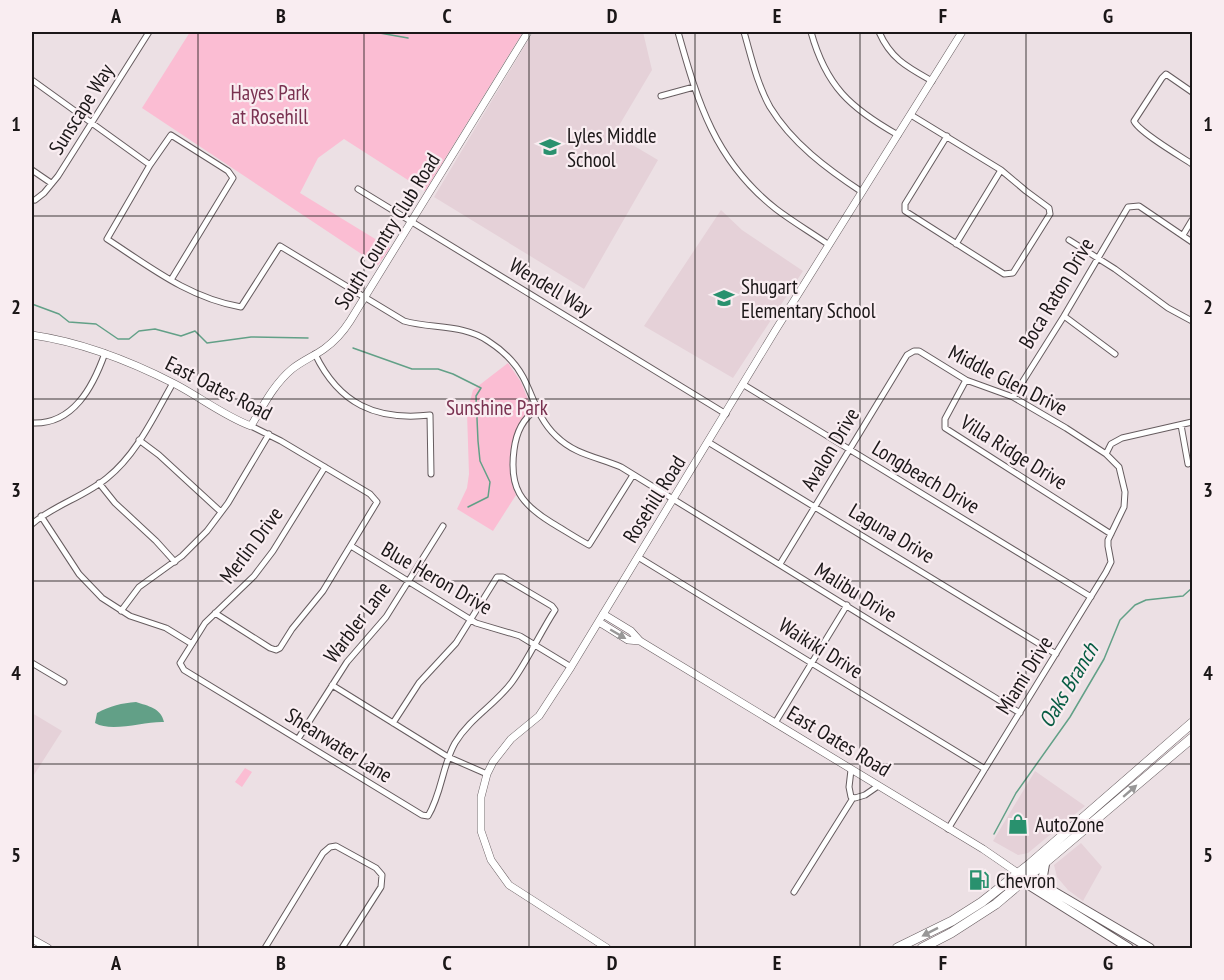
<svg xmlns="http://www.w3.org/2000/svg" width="1224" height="980" font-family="'PT Sans Narrow',sans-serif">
  <rect width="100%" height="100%" fill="#ece0e4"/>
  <path fill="#e5d1d8" d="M533,32H643L652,70L614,134L658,160L584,289L434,197Z
    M721,210L742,230L803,271L733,378L644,326Z
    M32,713L62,731L32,778Z
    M1035,771L1085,806L1028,853L1018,855L993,841Z
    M1081,843L1102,867L1083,901L1068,890L1057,877L1054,865Z"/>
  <path fill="#fbbdd3" d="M190,32H523L425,191L344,139L318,158L300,193L390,248L378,265L142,108Z
    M508,363L521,382L531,407C529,412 524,417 521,422C508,442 506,473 516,495L493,531L457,509L467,488L469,474L467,413L473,390Z
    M245,768L252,772L242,787L235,782Z"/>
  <path fill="#62a087" d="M136,702C148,706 161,708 164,722C145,721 112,733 95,723L97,713C110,706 122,703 136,702Z"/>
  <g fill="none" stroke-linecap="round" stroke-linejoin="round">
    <path stroke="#62a087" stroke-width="1.5" d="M374,32L408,38
      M32,304L59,314L69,322L96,324L118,339H129L139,331L155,329L181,336L195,331L207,343L251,337L308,338
      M353,348L412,369H438L453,374L481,388L476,396L478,441L480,461L490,482L488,497L468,507
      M994,834L1016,793L1070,717L1104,659L1120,620L1135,605L1146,600L1183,596L1192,588"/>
    <g stroke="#665c5f" stroke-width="7">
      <path id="minor" d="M678,32C698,103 715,161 776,209C793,222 812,233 829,245
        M744,32C751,56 757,84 770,107C792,143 827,169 862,192
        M811,32C826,86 850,108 898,135
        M879,32C891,59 907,67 932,81
        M32,80L150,165
        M1192,92L1166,74L1162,78L1134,121C1139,132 1180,156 1192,164
        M661,96L694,87
        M911,115L1001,170L1026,191L1049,208L1050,214L1013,273L1004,274L905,211V204L947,136
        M32,170L51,183
        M358,189L726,414
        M35,200L44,193L58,176L149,32
        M1183,235L1192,220
        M1069,240L1115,269L1168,308L1192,321
        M956,244L1001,170
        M171,280L233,178L228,171L171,135L150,165L107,239C150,267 189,298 241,307L280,246L404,321C432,329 463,324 488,341C502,350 515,362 523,377C534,398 538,419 556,436C575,455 598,457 621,467L1020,713
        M1064,316L1115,354
        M315,354C339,404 376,421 430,415L431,474
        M966,380L945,419V428L1111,534
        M744,385L1091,597
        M1013,397L1064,316L1128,207L1139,206L1192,242
        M536,410C522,419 516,434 514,450C509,488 521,504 552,523C564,530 576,538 589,545L633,475
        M32,423C73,425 93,387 105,353
        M1181,425L1188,464
        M139,440L159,455L221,512
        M708,442L1056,654
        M1106,454L1111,444L1122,438L1192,422
        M325,467L273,551L254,576L205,623L180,663L184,670L422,815L428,816C442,793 442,766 455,743C470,718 496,704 512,682C528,660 540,633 555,610L552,606L503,577H497L456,643L419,683L393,723
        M99,483L115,503L156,541L175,562
        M41,516L79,574L102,598L130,616L166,628L192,644
        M32,524C54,505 84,497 107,478C137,454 154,416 173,383
        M351,546L476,623L520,636L571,667
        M638,557L985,769
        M780,564L907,355L914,351H919L966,380L1013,397L1066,428L1106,454L1119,467L1125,492L1124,507L1108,540V546L1111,562L1106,572L948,829
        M121,611L139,587L182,556L207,531L228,503L269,434
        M215,613L270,648L276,650L280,648L292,629L323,591L377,502L370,494L281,441L251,426
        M32,663L64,682
        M332,685L448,757L487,774
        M775,723L847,605
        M298,739L347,662L386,617L443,526
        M851,770L849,787L851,797L855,798L865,795L878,786
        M794,892L853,798
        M265,948L323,853L330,847L336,846L376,868L382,875L381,887L342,948"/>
    </g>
    <g stroke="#665c5f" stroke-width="8">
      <path id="tertiary" d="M32,335C81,342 130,361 175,384C200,397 224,416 251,426C263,406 274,384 292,369C302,361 314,356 324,349C335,341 343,332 350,321L528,32
        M603,614L631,631L640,641L983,849L1018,873
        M599,622L628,640L640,641
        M32,939L48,948
        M607,948L509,885L491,860L481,831V797L487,774L493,762L511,739L539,716L571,667L775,331L962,32"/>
    </g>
    <g stroke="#665c5f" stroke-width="10">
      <path id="secondary" d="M1045,864L1043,876L1049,888
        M1024,874L1150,948
        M1019,876L1024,882L1129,948"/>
    </g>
    <g stroke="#665c5f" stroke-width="10">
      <path id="primary" d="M897,948L952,921L982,902L1030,864L1192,723
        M922,948L951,933L996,904L1192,738"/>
    </g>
    <use href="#minor" stroke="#fff" stroke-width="5"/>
    <use href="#tertiary" stroke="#fff" stroke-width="7"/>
    <use href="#secondary" stroke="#fff" stroke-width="8"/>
    <use href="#primary" stroke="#fff" stroke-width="9"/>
  </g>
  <defs><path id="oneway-solid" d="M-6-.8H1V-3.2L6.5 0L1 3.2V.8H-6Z" transform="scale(1.5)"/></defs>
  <g fill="#989797">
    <use href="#oneway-solid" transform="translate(618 634) rotate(30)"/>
    <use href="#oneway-solid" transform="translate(1130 791) rotate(-41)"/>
    <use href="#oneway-solid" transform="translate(930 932) rotate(153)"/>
  </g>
  <path fill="none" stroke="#1b1718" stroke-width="1.5" stroke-opacity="0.55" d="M198,32V948M364,32V948M529,32V948M695,32V948M860,32V948M1026,32V948M32,216H1192M32,399H1192M32,581H1192M32,764H1192"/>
  <defs>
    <g id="school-bare" transform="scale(1.62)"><path d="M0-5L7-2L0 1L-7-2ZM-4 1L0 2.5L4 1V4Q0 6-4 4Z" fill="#29916e" stroke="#f9edf1" stroke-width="2.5" paint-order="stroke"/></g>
    <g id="shop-bare" transform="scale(1.62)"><path d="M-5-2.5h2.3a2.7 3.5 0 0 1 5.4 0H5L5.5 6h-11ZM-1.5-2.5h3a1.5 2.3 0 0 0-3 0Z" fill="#29916e" stroke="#f9edf1" stroke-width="2.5" paint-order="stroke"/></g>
    <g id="fuel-bare" transform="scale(1.62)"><path d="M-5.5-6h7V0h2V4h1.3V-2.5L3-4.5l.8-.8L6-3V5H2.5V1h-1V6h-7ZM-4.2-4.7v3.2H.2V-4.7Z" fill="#29916e" stroke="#f9edf1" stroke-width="2.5" paint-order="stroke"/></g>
  </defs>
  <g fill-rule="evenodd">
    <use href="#school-bare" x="550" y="147"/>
    <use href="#school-bare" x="724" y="298"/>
    <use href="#shop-bare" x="1018" y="824"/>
    <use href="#fuel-bare" x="979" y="880"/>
  </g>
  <g text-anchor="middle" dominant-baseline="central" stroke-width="4.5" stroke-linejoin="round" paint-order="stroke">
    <g font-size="21" fill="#793150" stroke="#f9edf1">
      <text x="270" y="92">Hayes Park<tspan x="270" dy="24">at Rosehill</tspan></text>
      <text x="497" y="407">Sunshine Park</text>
    </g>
    <g font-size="21" fill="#1b1718" stroke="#f9edf1">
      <text transform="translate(81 109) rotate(-58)">Sunscape Way</text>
      <text transform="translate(387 231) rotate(-58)">South Country Club Road</text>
      <text transform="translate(551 287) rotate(31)">Wendell Way</text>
      <text transform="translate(1056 293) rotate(-59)">Boca Raton Drive</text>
      <text transform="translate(1008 380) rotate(27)">Middle Glen Drive</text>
      <text transform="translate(219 388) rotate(27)">East Oates Road</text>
      <text transform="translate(830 449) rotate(-59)">Avalon Drive</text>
      <text transform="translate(1014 452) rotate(32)">Villa Ridge Drive</text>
      <text transform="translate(926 477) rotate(31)">Longbeach Drive</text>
      <text transform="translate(654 499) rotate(-58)">Rosehill Road</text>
      <text transform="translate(892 533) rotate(31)">Laguna Drive</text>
      <text transform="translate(251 545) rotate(-53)">Merlin Drive</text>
      <text transform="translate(437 578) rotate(30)">Blue Heron Drive</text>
      <text transform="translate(856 592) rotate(32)">Malibu Drive</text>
      <text transform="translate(357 622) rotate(-53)">Warbler Lane</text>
      <text transform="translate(821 648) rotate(32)">Waikiki Drive</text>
      <text transform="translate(1024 675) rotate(-58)">Miami Drive</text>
      <text transform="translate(839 741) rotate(31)">East Oates Road</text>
      <text transform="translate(339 745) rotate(32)">Shearwater Lane</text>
    </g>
    <g font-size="21" fill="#1b1718" stroke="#f9edf1" text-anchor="start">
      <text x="567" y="135">Lyles Middle<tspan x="567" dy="24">School</tspan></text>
      <text x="741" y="286">Shugart<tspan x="741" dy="24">Elementary School</tspan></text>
      <text x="1035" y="824">AutoZone</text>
      <text x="996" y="880">Chevron</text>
    </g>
    <g font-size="22" font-style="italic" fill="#075c43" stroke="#f9edf1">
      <text transform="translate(1068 685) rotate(-59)">Oaks Branch</text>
    </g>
  </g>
  <rect width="1224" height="980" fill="none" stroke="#f9edf1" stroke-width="66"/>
  <rect x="33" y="33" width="1158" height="914" fill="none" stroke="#1b1718" stroke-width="2"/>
  <g font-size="20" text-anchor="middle" font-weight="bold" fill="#1b1718">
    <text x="116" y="23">A</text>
    <text x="281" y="23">B</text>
    <text x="447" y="23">C</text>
    <text x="612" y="23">D</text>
    <text x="777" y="23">E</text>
    <text x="943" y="23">F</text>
    <text x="1108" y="23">G</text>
    <text x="16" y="131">1</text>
    <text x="1208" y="131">1</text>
    <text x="16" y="314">2</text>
    <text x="1208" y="314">2</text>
    <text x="16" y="497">3</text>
    <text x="1208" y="497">3</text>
    <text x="16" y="680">4</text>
    <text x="1208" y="680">4</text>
    <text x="16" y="862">5</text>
    <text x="1208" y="862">5</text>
    <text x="116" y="970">A</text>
    <text x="281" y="970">B</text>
    <text x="447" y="970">C</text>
    <text x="612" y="970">D</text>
    <text x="777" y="970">E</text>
    <text x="943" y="970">F</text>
    <text x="1108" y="970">G</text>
  </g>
</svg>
